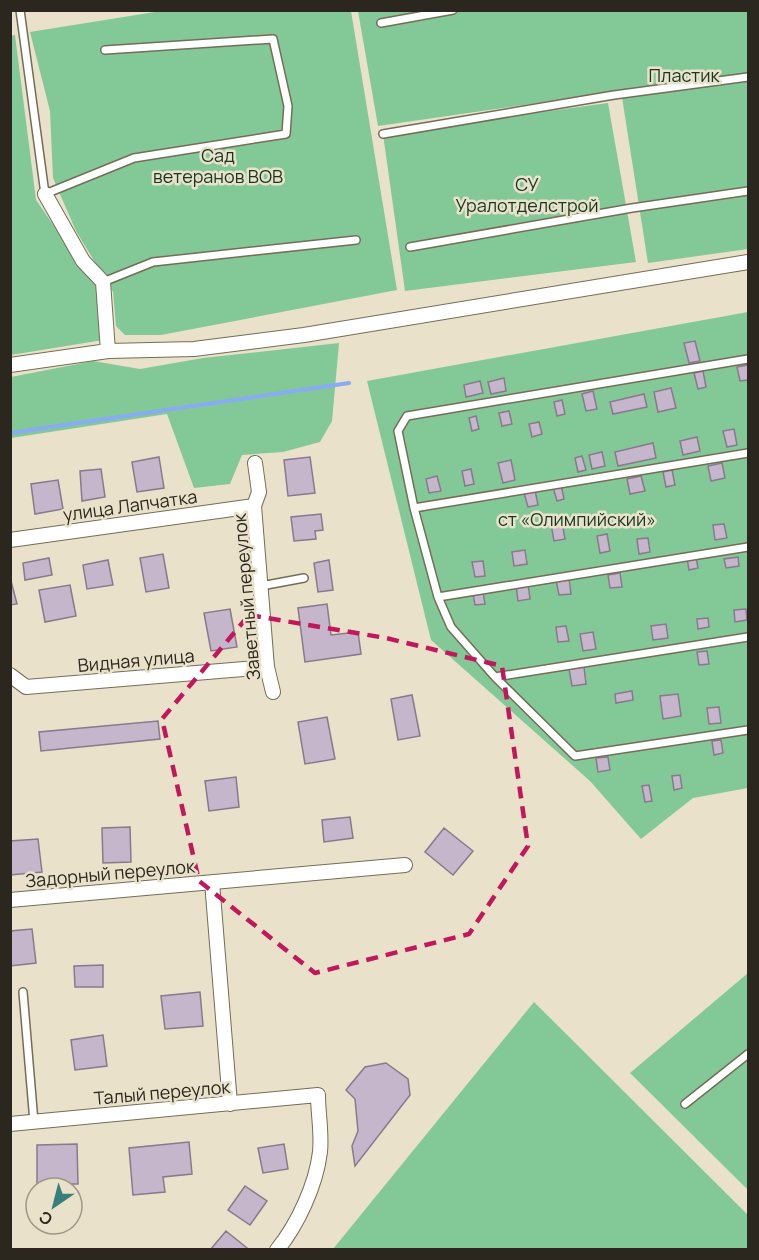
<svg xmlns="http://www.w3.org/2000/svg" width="759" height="1260" font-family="Manrope,sans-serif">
  <rect width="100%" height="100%" fill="#e9e1c9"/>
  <path fill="#83c997" d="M161,11H351L397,290L161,335H125L116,326L113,292L76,231L53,178L50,111L30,32Z
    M358,11H748V249L648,263L621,91L378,126Z
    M15,35L36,200L98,289L103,340L11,355L10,36Z
    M608,103L636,262L405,291L383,134Z
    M748,312V788L693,798L641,839L590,781L431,640L367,381Z
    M339,343L332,421L320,442L283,452L242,455L230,484L194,488L167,414L11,438V377L93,361L140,369L203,358Z
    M748,973V1190L630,1073Z
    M534,1002L748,1215V1249H333Z"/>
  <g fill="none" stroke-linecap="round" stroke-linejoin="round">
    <path stroke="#88abf4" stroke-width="4" d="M10,433L349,383"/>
  </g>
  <path fill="#c6b6cb" stroke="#88798d" stroke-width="1.5" d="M695,341L700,361L689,363L684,343Z
    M748,365V380L740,381L737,367Z
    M703,371L706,387L698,389L694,373Z
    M504,378L506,391L491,394L488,382Z
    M480,381L483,393L466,397L464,385Z
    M671,388L676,408L658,412L654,392Z
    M593,391L597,409L586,411L582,394Z
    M644,394L647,407L613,414L610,402Z
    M562,400L565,414L557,416L554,402Z
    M509,411L512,424L502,426L499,413Z
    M476,416L479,429L472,431L469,418Z
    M539,422L542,434L532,437L529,424Z
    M734,429L737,445L727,447L723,431Z
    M697,437L700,451L683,455L680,441Z
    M653,443L656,458L618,466L615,452Z
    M602,452L605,466L592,469L589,455Z
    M582,456L586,470L578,472L575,458Z
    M159,457L164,488L137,492L132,462Z
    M310,457L315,493L288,496L284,460Z
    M511,460L515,480L503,483L498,463Z
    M722,463L725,478L711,481L708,466Z
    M101,469L105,497L82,501L80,471Z
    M471,469L474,484L465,486L462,471Z
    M672,470L675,485L666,487L663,472Z
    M437,476L441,491L429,493L426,479Z
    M641,476L645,491L630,494L627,479Z
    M58,480L63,509L35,514L31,484Z
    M561,485L564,499L557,501L553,487Z
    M535,490L538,505L528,507L524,493Z
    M321,514L323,530L315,531L316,539L294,541L291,517Z
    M562,522L565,539L554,541L551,524Z
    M724,524L727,538L715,540L713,525Z
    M607,534L610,551L600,553L597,536Z
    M648,538L650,552L639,554L637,539Z
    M525,550L527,564L514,566L512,552Z
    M163,554L169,588L146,592L140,558Z
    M696,557L698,568L689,570L687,558Z
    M738,557L739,566L726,568L724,559Z
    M49,558L52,575L25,580L23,563Z
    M108,560L113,585L87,589L83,565Z
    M329,560L333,590L318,592L314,563Z
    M483,561L485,576L475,577L472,562Z
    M620,573L622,587L610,588L608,575Z
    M10,577L17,604L10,605Z
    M569,578L571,594L559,595L556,580Z
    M528,583L530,599L518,601L516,585Z
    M70,585L76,616L45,622L39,590Z
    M483,592L485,604L475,605L473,593Z
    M327,604L331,635L358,632L361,654L305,662L298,608Z
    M230,609L237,647L211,651L204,613Z
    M746,609L747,620L735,622L734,610Z
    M708,618L709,627L698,629L697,619Z
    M666,624L668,638L653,640L651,626Z
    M566,626L569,641L558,642L556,627Z
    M593,632L596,649L583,651L580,634Z
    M707,651L709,664L699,665L697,652Z
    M584,667L586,684L572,686L569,669Z
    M632,691L633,700L616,703L615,694Z
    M678,694L681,716L663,719L660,696Z
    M412,695L420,736L398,740L391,699Z
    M719,707L721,723L709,724L707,708Z
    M327,717L335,759L305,764L298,722Z
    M158,721L160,739L41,751L39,732Z
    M721,740L723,753L714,755L712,741Z
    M608,757L610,770L598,772L596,758Z
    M680,775L682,788L674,790L672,776Z
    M236,777L239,807L209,811L205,781Z
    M649,785L652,801L645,802L642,786Z
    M350,817L353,838L324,842L322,820Z
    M130,827L131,862L103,863L102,828Z
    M444,828L473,851L453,875L425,852Z
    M38,839L42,872L10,875V841Z
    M32,929L36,963L10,966V931Z
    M103,965V987H75L74,966Z
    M200,992L203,1026L165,1029L161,996Z
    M103,1035L107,1066L75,1070L71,1040Z
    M386,1063L408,1079L410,1095L355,1166L352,1146L358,1131L355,1099L346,1090L365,1067Z
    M189,1142L192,1174L163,1177L165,1192L133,1195L129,1148Z
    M77,1144L78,1184H37V1145Z
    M284,1144L288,1169L263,1173L258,1148Z
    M245,1186L267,1201L250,1225L228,1210Z
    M226,1231L247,1248L245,1250H210Z"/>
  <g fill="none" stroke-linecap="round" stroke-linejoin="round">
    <g stroke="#746d57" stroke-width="10">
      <path id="lane" d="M20,10L45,194L134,158L286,134L288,106L273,39L105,50
        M381,23L453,10
        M383,134L614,95L748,77
        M410,247L632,208L748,191
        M103,282L153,262L356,240
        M748,359L407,416L398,431L414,508L438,597L451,627L495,677L748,637
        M414,508L748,453
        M261,586L304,578
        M438,597L748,547
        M495,677L575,756L748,730
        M23,992L34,1122
        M685,1104L748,1054"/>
    </g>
    <g stroke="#746d57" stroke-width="16">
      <path id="street" d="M45,194L83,261L103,282L108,351
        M10,365L108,351L194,349L304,335L748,262
        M255,463L259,492L254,506L267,667L273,692
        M10,540L254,506
        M10,675L26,687L267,667
        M212,882L230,1104
        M10,900L405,865
        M10,1124L318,1095C318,1113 322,1134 320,1152C316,1185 298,1224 277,1250"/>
    </g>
    <use href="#lane" stroke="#fff" stroke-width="7"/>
    <use href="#street" stroke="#fff" stroke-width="14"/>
  </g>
  <path fill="none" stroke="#c2185b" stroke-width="4.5" stroke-dasharray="12 8" stroke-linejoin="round" d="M249,615L386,638L502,666L528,846L469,934L315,973L199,881L162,719Z"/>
  <g text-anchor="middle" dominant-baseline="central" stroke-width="5" stroke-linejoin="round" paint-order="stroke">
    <g font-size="18" fill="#143720" stroke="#e9e1c9">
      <text x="684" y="75">Пластик</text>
      <text x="218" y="155">Сад<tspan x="218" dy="21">ветеранов ВОВ</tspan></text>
      <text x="527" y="184">СУ<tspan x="527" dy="21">Уралотделстрой</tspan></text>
      <text x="577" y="519">ст «Олимпийский»</text>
    </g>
    <g font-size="18" fill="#2b271e" stroke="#e9e1c9">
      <text transform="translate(130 505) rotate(-8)">улица Лапчатка</text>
      <text transform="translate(246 597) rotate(-95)">Заветный переулок</text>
      <text transform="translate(136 660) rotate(-5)">Видная улица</text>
      <text transform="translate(110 873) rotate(-5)">Задорный переулок</text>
      <text transform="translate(162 1092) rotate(-5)">Талый переулок</text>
    </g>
  </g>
  <rect width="759" height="1260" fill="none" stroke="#2b271e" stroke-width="24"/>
  <g transform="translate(54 1206) rotate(215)"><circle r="28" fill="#e9e1c9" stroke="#9d9785" stroke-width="1.5"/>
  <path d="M0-4.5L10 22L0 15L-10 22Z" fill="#377f7a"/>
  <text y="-9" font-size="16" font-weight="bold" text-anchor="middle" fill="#2b271e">С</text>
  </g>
</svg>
